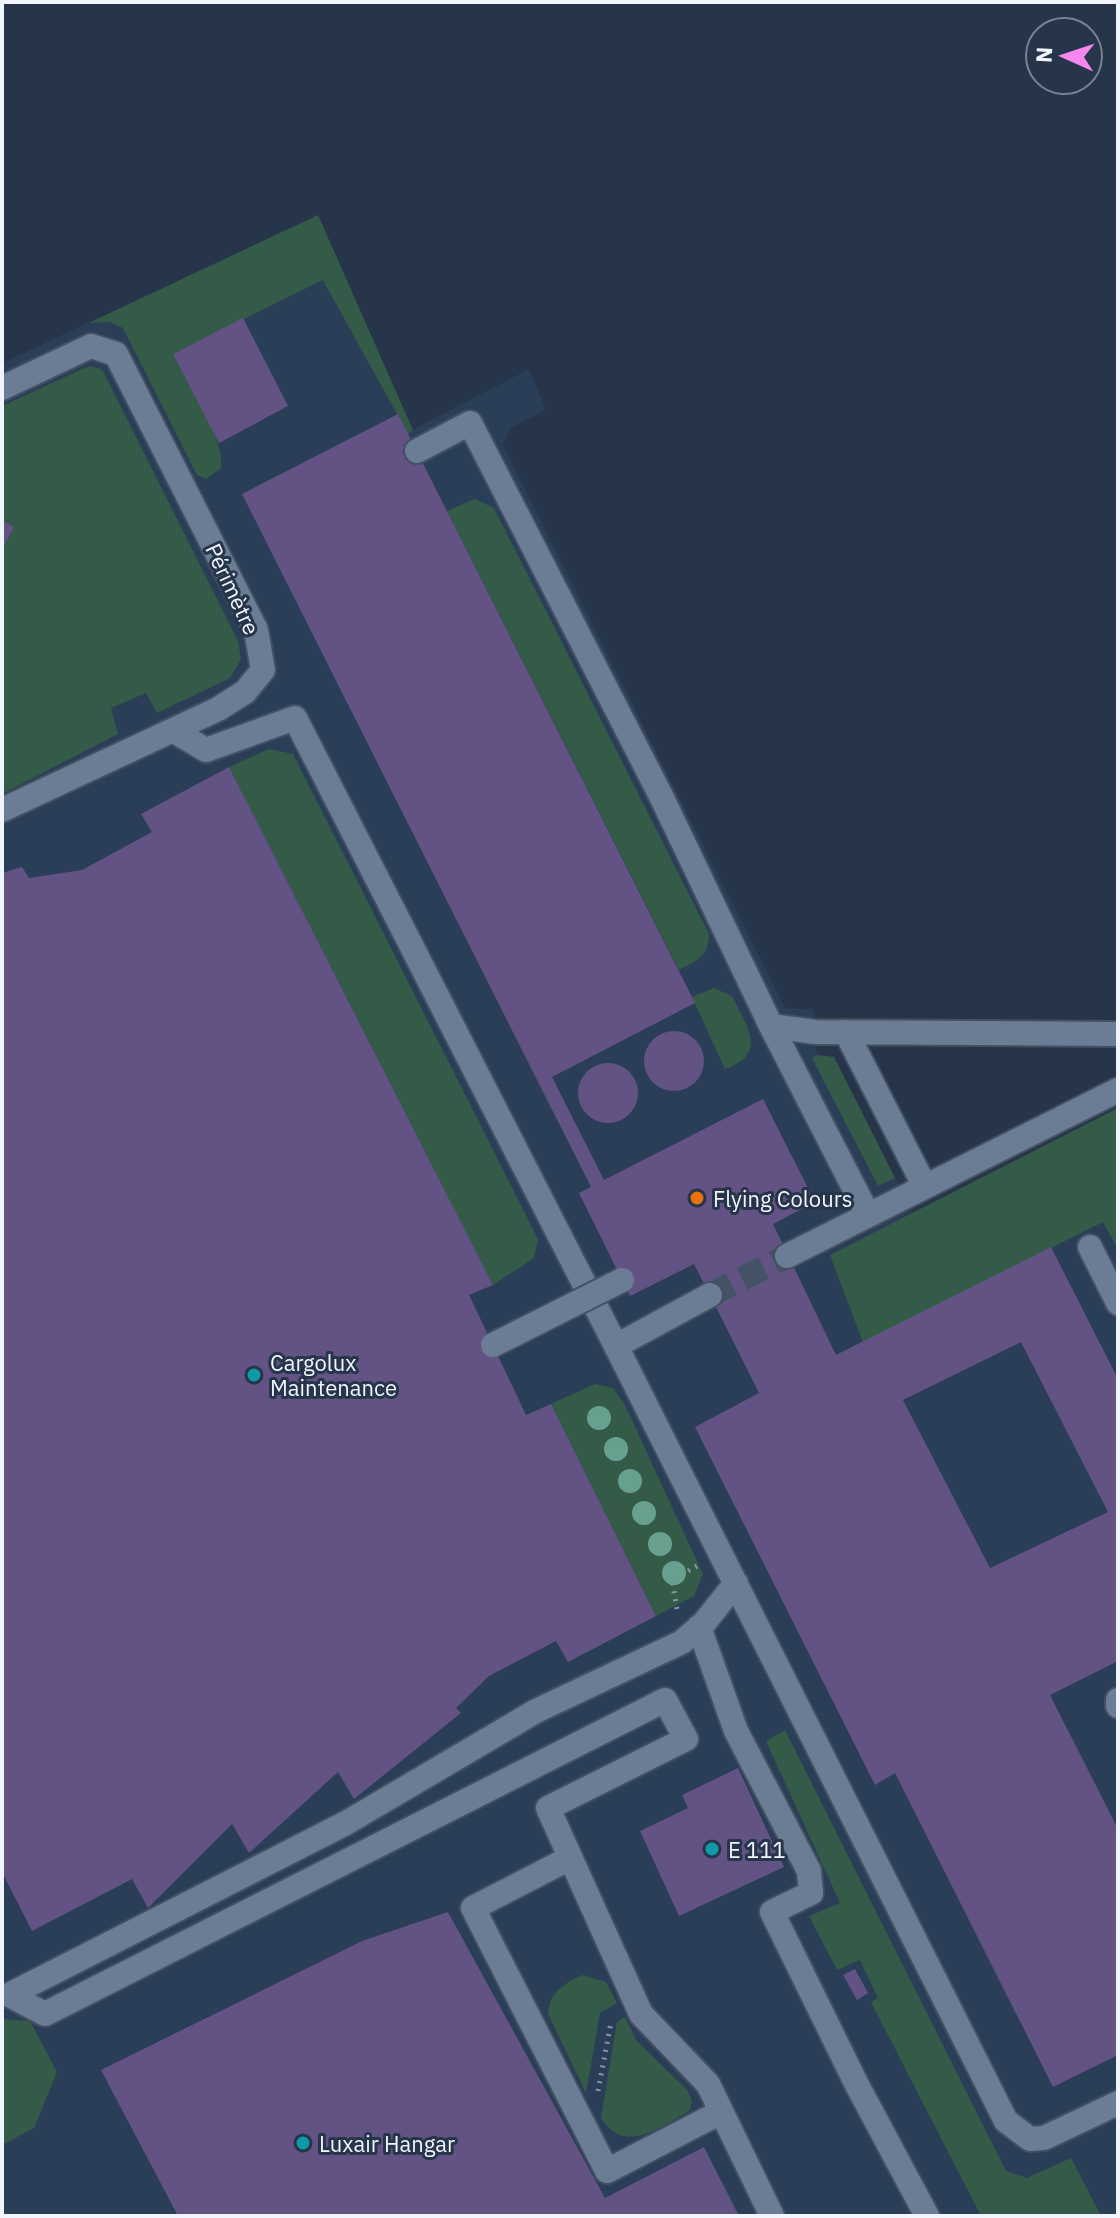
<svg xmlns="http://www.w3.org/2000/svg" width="1120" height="2218" font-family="'IBM Plex Sans',sans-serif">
  <rect width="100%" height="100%" fill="#26354a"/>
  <path fill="#2a3e58" d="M318,215L412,430L529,369L546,410L510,428L503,445L785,1008L813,1009L817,1055L834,1057L921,1229L1118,1127V2216H2V363Z"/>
  <path fill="#345b47" d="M318,215L413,430L408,434L323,280L173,354C188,383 225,437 221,468L206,479L197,475L123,328L109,322L89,323Z
    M89,366L102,369L238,641L241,659L230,678L157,713L146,693L111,708L118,734L2,794V406Z
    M475,499L494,508L709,934C709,956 697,961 679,970L447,511Z
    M269,749L293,754L538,1239L534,1258L493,1285L229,767Z
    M714,988L732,996C746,1025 769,1054 725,1069L692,997Z
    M817,1055L834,1057L895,1178L878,1186L812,1058Z
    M1118,1108V1250L1103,1222L863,1342L830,1255Z
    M595,1384L613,1388L625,1405L703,1574L694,1596L656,1616L551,1404Z
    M785,1730L1006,2171L1027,2178L1071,2158L1101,2216H981L871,2002L878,1998L860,1960L837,1970L809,1916L840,1903L766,1741Z
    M582,1975L606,1982L617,2003L600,2013L586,2093L548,2014C550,1991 563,1985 582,1975Z
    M625,2017L636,2040L688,2091L692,2101L689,2111C660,2127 625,2156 601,2118L617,2022Z
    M2,2019L30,2021L57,2072L34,2128L2,2145Z"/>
  <path fill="#625384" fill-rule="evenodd" d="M243,318L288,406L219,443L173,354Z
    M398,414L695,1003L552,1077L604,1180L763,1099L815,1202L773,1224L836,1355L1051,1247L1118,1379V1661L1050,1695L1118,1829V2055L1053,2087L895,1773L875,1785L695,1427L759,1393L710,1295L694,1264L630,1296L579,1193L591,1187L242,494ZM1021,1342L1108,1512L990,1568L903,1400Z
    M2,520L14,527L2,549Z
    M229,767L493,1285L469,1295L526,1415L551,1404L656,1616L568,1662L556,1641L489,1676L456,1708L461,1713L354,1799L338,1772L249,1853L232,1824L148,1908L132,1879L32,1931L2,1872V873L22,867L29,878L82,870L152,832L141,814Z
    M644 1061a30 30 0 1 1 60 0a30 30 0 1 1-60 0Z
    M578 1093a30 30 0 1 1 60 0a30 30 0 1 1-60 0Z
    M738,1768L784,1867L679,1916L640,1831L688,1808L682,1795Z
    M448,1912L605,2198L704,2147L739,2216H178L101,2070L362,1941Z
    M855,1969L868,1993L857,2000L843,1975Z"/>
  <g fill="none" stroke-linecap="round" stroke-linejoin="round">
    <path stroke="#445265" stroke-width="24" stroke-dasharray="24 12" stroke-linecap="butt" d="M710,1295L787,1256"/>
    <g stroke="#445061" stroke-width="28">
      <path id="minor" d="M2,388L91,346L116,354L256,630L263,670L245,692L218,709L2,810
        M417,451L470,423L662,798L771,1026L867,1213
        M174,731L206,750L295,718L616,1346L710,1295
        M771,1026L815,1032L1118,1034
        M846,1032L924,1185
        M1090,1247L1118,1303
        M787,1256L1118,1090
        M616,1346L1006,2121L1030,2139L1044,2138L1118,2103
        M699,1627L736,1731L809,1871L811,1893L772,1912L857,2085L927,2216
        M1118,1700V1706
        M570,1858L473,1908L607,2171L721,2112
        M9,1995L45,2014L665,1700L686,1739L548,1808L641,2014L708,2084L772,2216
        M9,1995L346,1823L536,1711L682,1642L704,1623L736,1583"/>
    </g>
    <path stroke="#8993a2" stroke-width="5" stroke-dasharray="2 6" stroke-linecap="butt" d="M677,1609L672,1580L697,1566
      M598,2091L611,2022"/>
    <use href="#minor" stroke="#6b7d95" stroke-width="24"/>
    <g stroke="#445061" stroke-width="28" stroke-linecap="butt">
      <path id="minor-bridge" d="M493,1345L622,1280"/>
    </g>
    <use href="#minor-bridge" stroke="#6b7d95" stroke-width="24"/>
  </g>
  <g fill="#68a090">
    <circle cx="599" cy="1418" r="12"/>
    <circle cx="616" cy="1449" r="12"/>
    <circle cx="630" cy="1481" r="12"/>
    <circle cx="644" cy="1513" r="12"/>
    <circle cx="660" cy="1544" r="12"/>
    <circle cx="674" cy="1573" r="12"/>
  </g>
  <circle fill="#e8710a" stroke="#26354a" stroke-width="3" cx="697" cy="1198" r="8"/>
  <g fill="#0f9aa8" stroke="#26354a" stroke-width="3">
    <circle cx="254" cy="1375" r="8"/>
    <circle cx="712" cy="1849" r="8"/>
    <circle cx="303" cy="2143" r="8"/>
  </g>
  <g text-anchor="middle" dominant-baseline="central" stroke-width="6" stroke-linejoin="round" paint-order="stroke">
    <g font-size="22" fill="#f0f5fe" stroke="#26354a">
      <text transform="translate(233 589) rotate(65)">Périmètre</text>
    </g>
    <g font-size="22" fill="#f0f5fe" stroke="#26354a" text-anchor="start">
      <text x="713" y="1198">Flying Colours</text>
      <text x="270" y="1362">Cargolux<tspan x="270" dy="25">Maintenance</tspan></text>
      <text x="728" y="1849">E 111</text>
      <text x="319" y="2143">Luxair Hangar</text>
    </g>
  </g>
  <rect width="1120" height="2218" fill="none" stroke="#f0f5fe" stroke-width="8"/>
  <g transform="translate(1064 56) rotate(273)"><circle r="38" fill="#26354a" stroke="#778292" stroke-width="2"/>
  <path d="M0-6L14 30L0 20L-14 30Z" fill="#f688ed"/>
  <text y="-12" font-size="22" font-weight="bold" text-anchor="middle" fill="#f0f5fe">N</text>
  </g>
</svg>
